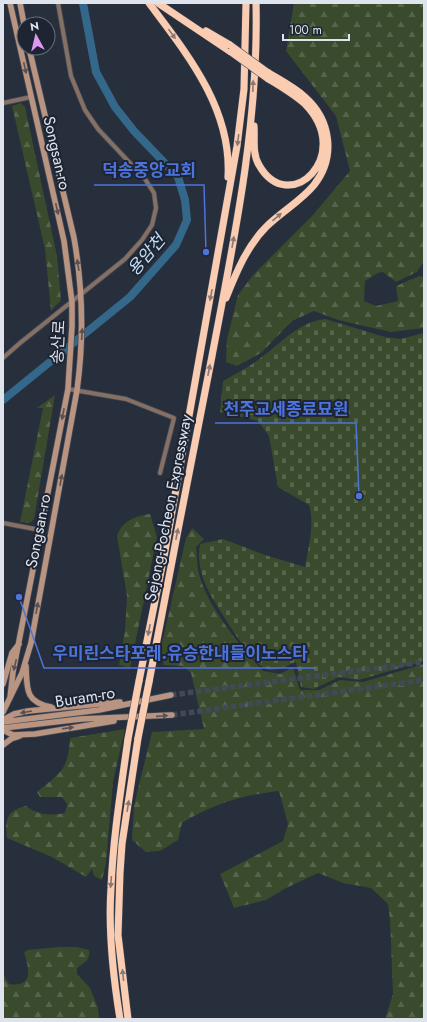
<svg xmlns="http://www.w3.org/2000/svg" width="427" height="1022" font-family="Jost,'Noto Sans KR',sans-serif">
  <defs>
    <pattern id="forest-firs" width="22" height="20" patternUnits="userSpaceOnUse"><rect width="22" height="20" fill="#3a4a2c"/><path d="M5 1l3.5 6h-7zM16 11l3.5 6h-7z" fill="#56644b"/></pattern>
    <pattern id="cemetery-stones" width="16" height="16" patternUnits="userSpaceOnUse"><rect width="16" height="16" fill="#3a4a2c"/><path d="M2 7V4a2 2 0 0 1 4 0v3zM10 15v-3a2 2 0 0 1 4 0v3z" fill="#56644b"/></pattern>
  </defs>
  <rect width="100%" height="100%" fill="#272e3c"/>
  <path fill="url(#forest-firs)" d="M294,3H424V260L417,272L396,282L383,272L378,273L365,281L364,301L376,306L398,301L396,286L419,276L424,277V328L391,332L338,320L314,311L292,321L261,353L237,366L226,362L227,339L238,295L253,275L312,216L350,171L336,116L286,51Z
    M21,103L25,107L57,256L61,300L51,311L45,249L12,106Z
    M55,395L34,519L30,523L20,522L43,408H37Z
    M150,514L157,537L130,668L119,665L125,631L127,596L117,536C122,521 135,516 150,514Z
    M192,528L204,539L196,547C197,555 197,566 199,574C207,606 241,647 263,671L280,674L293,667L300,690H319L340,680L363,682L424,664V1019H385L393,994L390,919L388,904L371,888L343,883L318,873L286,888L266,900L234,908L220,874L283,841L288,824L279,791C242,795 214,804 182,823L178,840L160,851L146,852L132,840L134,805L152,732L204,729L191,673L183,666L164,665L160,652L186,538Z
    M125,729L113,782L106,863L102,880L94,876L92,869L86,877L52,857L7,838C5,820 6,811 26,806C38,815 50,816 65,813L67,804L62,797H40L37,792C61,772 68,771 70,738Z
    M59,947H77L89,950C91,960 84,963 77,968V974L90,988L98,1008L99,1019H3V973L9,984C33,988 30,969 24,953L27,950Z"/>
  <path fill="url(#cemetery-stones)" d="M325,319L385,337L400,339L424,333V661L359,680L339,677L314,689L301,687L296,662C284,667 273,674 261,666C251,661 213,601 207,588C201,575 197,558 200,544L223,539L265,555L305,567C308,549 315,524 309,505L278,487L269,436L258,421L220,412L223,381C235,374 247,368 258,360C279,345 298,322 325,319Z"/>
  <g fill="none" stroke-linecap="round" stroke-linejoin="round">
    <path stroke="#34688a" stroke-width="8" d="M3,400L130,297L176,245L187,220L185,200L178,177L134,131L115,107L96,72L83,3"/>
    <path stroke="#424956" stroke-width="5.5" stroke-dasharray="5.5 3" stroke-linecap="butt" d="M171,695L424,662
      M172,715L424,680"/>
    <g stroke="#444b58" stroke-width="5.5">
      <path id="street" d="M3,103L31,97
        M3,358L20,343L125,259L142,240L152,225L156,208L154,193L145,179L98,129L85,110L71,76L58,3
        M68,389L126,399L174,418L160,473
        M3,523L40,530"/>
    </g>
    <g stroke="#444b58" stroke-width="7">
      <path id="secondary" d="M20,3L24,24
        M26,666C27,689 25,702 51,707
        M3,684L12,653L19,644
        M10,698L13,672L68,389L72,326V302L64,241L10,3
        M3,712L22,673L31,643L77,390C84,339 83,289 74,238L29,48
        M3,720L14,714L28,711L120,702
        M3,722L99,710L171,695
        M3,728L81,719L172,715
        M3,730L13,735L35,734L114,721
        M3,745L11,739L20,736"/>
    </g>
    <g stroke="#444b58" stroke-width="8">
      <path id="highway" d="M149,3C188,55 232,109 228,177
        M158,3L231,52
        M206,31L230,45
        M254,126C255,138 252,154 259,165C289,218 355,155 305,104C294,94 280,86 267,78
        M226,298C236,273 247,246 266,227C281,212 301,201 314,185C336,157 331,120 305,97C294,87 280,80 267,72
        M139,681L165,551L237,146L244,89L246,3
        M149,682C170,573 190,465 212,356C234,240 259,122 256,3
        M120,1019C113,976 108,932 111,888C113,838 121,789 128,739
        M128,1019L118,935L120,873L122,844L138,738"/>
    </g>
    <use href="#street" stroke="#866f63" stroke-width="4"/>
    <use href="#secondary" stroke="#b99480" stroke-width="5.5"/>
    <use href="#highway" stroke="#facdb3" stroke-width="7"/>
    <g stroke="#444b58" stroke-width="8" stroke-linecap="butt">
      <path id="highway-bridge" d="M230,45L267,72
        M231,52L267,78
        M138,738L149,682
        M128,739L139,681"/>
    </g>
    <use href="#highway-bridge" stroke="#facdb3" stroke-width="7"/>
  </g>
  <defs><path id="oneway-solid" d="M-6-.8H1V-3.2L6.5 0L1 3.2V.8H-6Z"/></defs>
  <g fill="#8c7872">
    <use href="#oneway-solid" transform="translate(172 34) rotate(54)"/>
    <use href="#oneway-solid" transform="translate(253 86) rotate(-88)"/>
    <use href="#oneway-solid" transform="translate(238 140) rotate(97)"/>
    <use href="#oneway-solid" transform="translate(277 217) rotate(-41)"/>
    <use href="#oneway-solid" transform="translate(233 242) rotate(-80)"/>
    <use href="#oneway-solid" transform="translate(211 295) rotate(101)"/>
    <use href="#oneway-solid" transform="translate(209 370) rotate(-79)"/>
    <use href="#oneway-solid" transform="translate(177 534) rotate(-79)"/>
    <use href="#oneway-solid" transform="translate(149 630) rotate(101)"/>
    <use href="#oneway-solid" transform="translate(128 806) rotate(-81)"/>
    <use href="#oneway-solid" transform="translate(111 882) rotate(94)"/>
    <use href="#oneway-solid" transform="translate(123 975) rotate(-96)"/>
  </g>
  <g fill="#5b5151">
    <use href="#oneway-solid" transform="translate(25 68) rotate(77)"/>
    <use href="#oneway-solid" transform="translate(57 209) rotate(77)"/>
    <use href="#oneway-solid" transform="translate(78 265) rotate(-99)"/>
    <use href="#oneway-solid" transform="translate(82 334) rotate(-87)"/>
    <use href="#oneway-solid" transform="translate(63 414) rotate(101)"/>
    <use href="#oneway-solid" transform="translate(61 480) rotate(-79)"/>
    <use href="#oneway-solid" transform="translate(37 608) rotate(-80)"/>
    <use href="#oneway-solid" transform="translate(15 665) rotate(103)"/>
    <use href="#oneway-solid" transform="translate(26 712) rotate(170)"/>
    <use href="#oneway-solid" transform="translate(162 716) rotate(-4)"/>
    <use href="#oneway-solid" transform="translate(68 728) rotate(-8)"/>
  </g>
  <g text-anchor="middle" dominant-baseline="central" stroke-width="4" stroke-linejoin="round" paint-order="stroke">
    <g font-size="16" fill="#dee3ec" stroke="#1d2432">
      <text transform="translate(57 153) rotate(77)">Songsan-ro</text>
      <text transform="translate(58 342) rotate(-87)">송산로</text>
      <text transform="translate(168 508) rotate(-79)">Sejong-Pocheon Expressway</text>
      <text transform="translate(38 531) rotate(-79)">Songsan-ro</text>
      <text transform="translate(85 697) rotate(-9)">Buram-ro</text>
    </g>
    <g font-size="17" font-style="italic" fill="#c3e0f6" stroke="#1d2432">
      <text transform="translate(146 255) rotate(-50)">용암천</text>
    </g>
  </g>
  <path fill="none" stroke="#4d73dd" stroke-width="1.5" d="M206 252L204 185H94M359 496L356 423H215M19 597L44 668H316"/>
  <g fill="#4d73dd" stroke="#1d2432" stroke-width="1.5">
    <circle cx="206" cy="252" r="4"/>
    <circle cx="359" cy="496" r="4"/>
    <circle cx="19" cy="597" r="4"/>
  </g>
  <g font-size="17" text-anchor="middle" font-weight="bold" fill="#4d73dd" stroke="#1d2432" stroke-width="4" stroke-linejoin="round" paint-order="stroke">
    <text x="149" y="176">덕송중앙교회</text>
    <text x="286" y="415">천주교세종료묘원</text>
    <text x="180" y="659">우미린스타포레.유승한내들이노스타</text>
  </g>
  <rect width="427" height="1022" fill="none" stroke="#dee3ec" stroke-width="8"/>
  <g transform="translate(36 36) rotate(352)"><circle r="19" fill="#1d2432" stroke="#6a707c"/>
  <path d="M0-3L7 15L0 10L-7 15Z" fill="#de98f2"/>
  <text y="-6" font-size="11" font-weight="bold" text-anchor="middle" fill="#dee3ec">N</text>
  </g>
  <path d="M283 34v6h66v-6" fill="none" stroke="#dee3ec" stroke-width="2"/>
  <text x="289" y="34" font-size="12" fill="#dee3ec" stroke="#1d2432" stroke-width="3" paint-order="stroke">100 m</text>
</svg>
